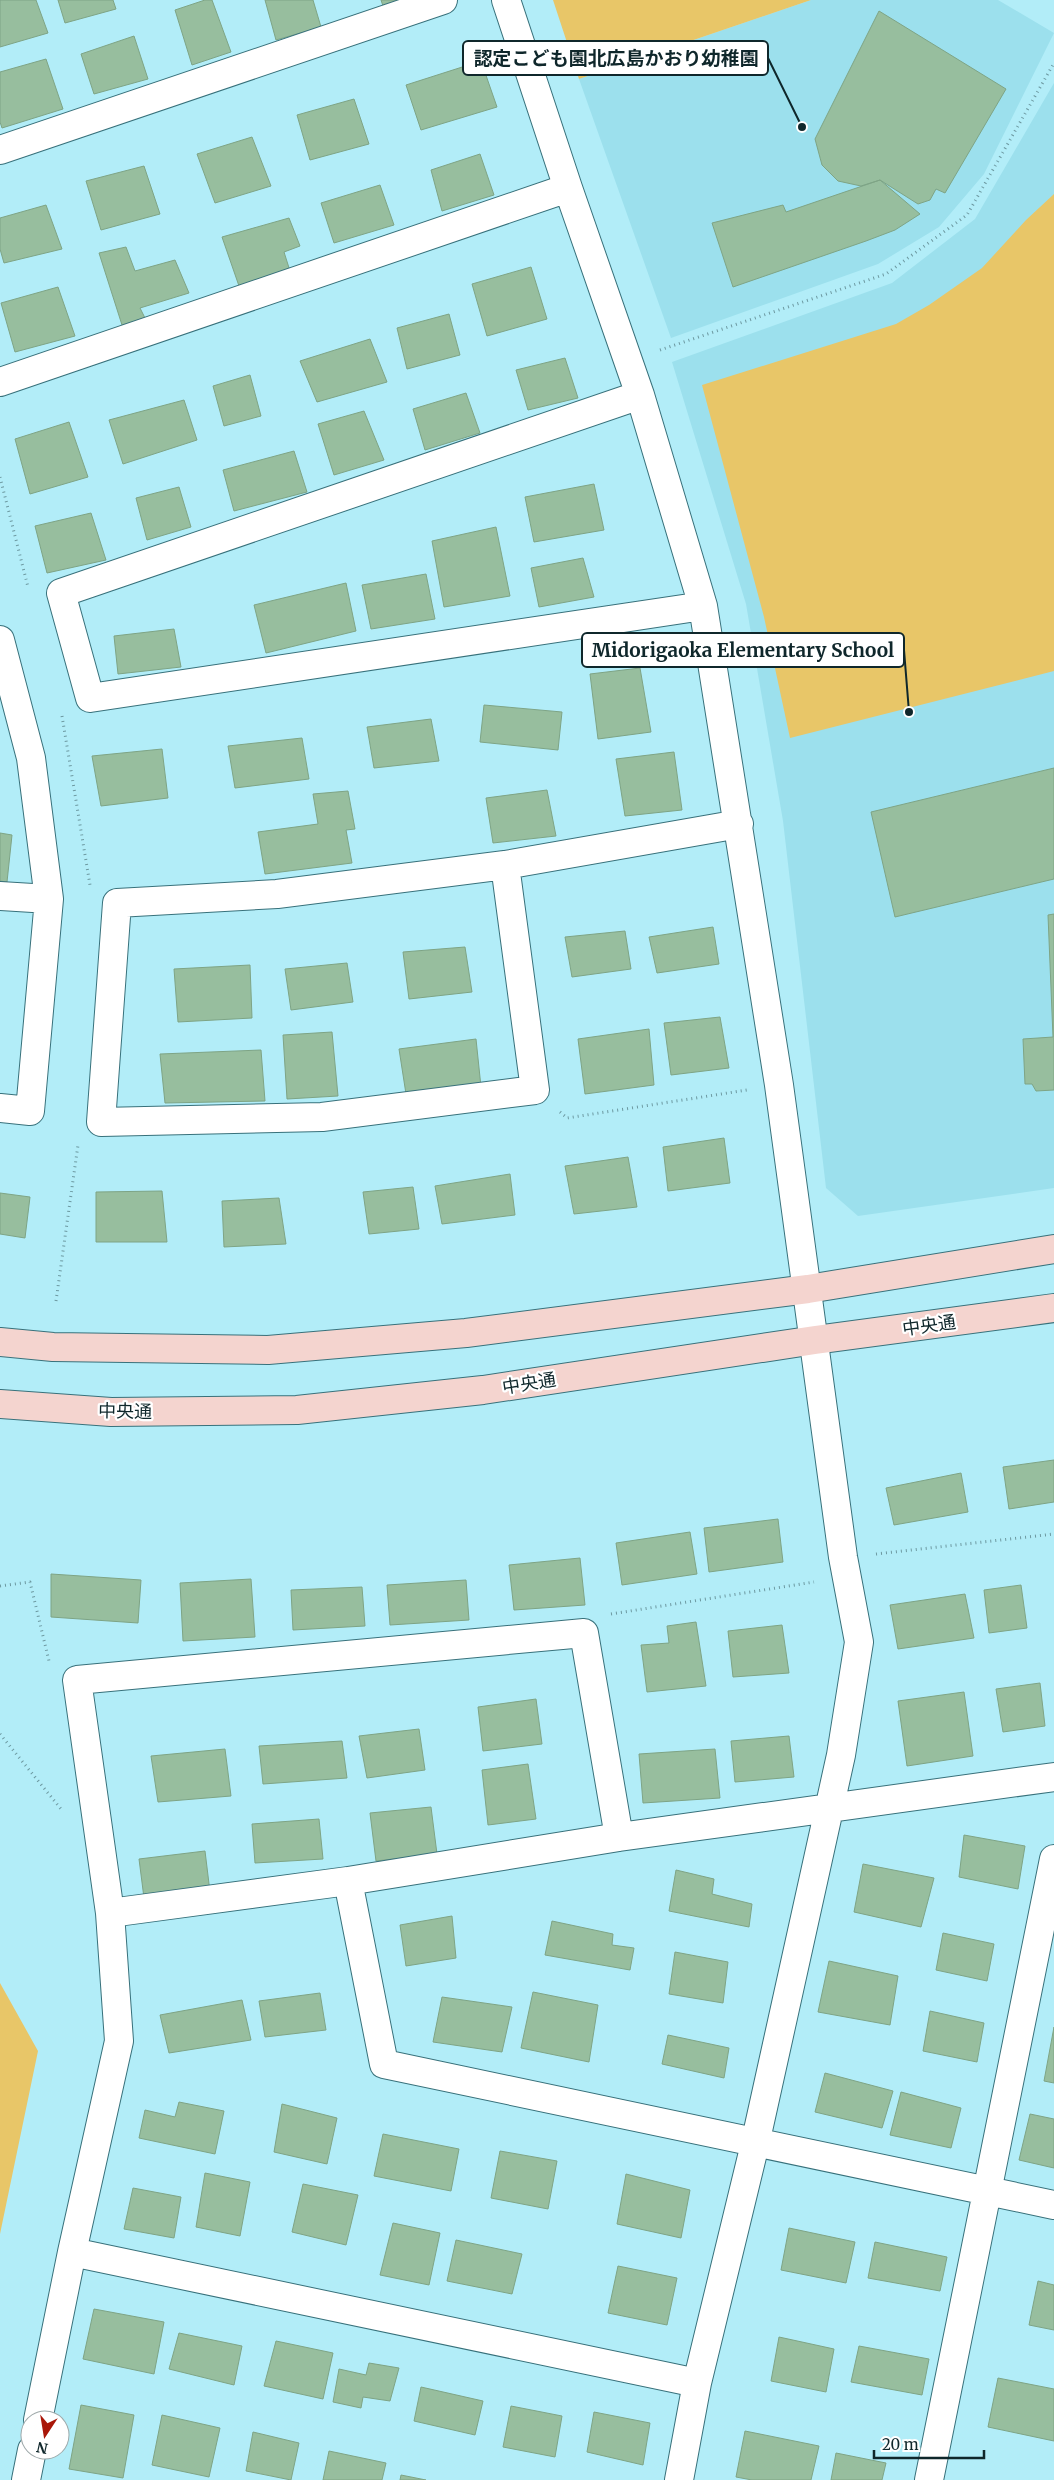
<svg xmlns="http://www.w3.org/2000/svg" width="1054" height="2480" font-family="Merriweather,'Noto Sans JP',serif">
  <rect width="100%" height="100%" fill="#b2edf8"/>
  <path fill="#9ce0ed" d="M811,0H998L1054,33L984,174L939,227L878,264L671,338L579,79Z
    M1054,83V1188L858,1216L826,1188L783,821L746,604L672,362L892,283L975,219Z"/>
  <path fill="#e8c668" d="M553,0H811L579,79Z
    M1054,194V671L790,738L764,617L702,385L896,324L929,305L982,268L1026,220Z
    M0,1983L38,2051L0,2234Z"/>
  <path fill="#97be9e" stroke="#7ea485" d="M0,0H36L48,33L0,47Z
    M58,0H113L116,9L65,23Z
    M205,0H212L231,52L192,65L175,10Z
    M265,0H313L321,27L276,40Z
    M381,0H413L384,9Z
    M879,11L1006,89L945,193L936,189L930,200L918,204L880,180L861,186L838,181L822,165L815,139Z
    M134,36L148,79L94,94L81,54Z
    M46,59L63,109L2,128L0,122V72Z
    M481,61L497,107L421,130L406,85Z
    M354,99L369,144L310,160L297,115Z
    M252,137L271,186L215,203L197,154Z
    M480,154L494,195L442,211L431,170Z
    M144,166L160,214L101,230L86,181Z
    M880,180L920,214L895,230L866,241L733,287L712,223L783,205L786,212Z
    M380,185L394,225L334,243L321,203Z
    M46,205L62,249L4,263L0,249V218Z
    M289,218L300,246L284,252L290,271L239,286L222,237Z
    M126,247L135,271L175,260L189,293L140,308L145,318L122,325L99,253Z
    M531,267L547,319L487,336L472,284Z
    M58,287L75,336L15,352L1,303Z
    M449,314L460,355L407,369L397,328Z
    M370,339L387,382L317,402L300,361Z
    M565,358L578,398L528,410L516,370Z
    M250,375L261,416L224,426L213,386Z
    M466,393L480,433L425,450L413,409Z
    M184,400L197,440L123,464L109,420Z
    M364,411L384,460L334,475L318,424Z
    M69,422L88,477L30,494L15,439Z
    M294,451L307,492L234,511L223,470Z
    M594,484L604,530L534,542L525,497Z
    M179,487L191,527L147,540L136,498Z
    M91,513L106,560L47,573L35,526Z
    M496,527L510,596L444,607L432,541Z
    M583,558L594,597L539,607L531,568Z
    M426,574L435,619L371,629L362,585Z
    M346,583L356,631L266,653L254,605Z
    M174,629L181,667L118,674L114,636Z
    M640,668L651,732L598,739L590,674Z
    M484,705L562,712L558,750L480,742Z
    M431,719L439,761L374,768L367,727Z
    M302,738L309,779L235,788L228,746Z
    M162,749L168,798L101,806L92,756Z
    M674,752L682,810L625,816L616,759Z
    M1054,768V879L895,917L871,812Z
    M547,790L556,836L493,843L486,798Z
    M348,791L355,829L346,830L352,863L265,874L258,832L318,824L313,794Z
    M0,833L12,835L7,882L0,881Z
    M1054,914V1090L1036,1091L1032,1084H1025L1023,1039L1053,1037L1048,915Z
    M713,927L719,964L657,973L649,937Z
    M625,931L631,969L572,977L565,937Z
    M465,947L472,992L409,999L403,952Z
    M347,963L353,1002L291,1010L285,969Z
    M250,965L252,1018L178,1022L174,969Z
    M720,1017L729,1068L671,1075L664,1023Z
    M649,1029L654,1085L585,1094L578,1039Z
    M332,1032L338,1096L287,1099L283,1035Z
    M476,1039L481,1087L406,1094L399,1049Z
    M261,1050L265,1101L165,1103L160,1054Z
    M724,1138L730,1183L668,1191L663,1147Z
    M628,1157L637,1207L574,1214L565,1166Z
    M510,1174L515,1215L442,1224L435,1186Z
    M413,1187L419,1229L369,1234L363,1192Z
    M162,1191L167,1242H96V1192Z
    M0,1193L30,1197L25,1238L0,1234Z
    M279,1198L286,1244L224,1247L222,1201Z
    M1054,1460V1502L1009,1509L1003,1467Z
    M961,1473L968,1512L894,1525L886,1488Z
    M778,1519L783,1562L709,1572L704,1528Z
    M690,1532L697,1574L622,1585L616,1543Z
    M580,1558L585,1605L514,1610L509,1565Z
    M51,1574L141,1580L138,1623L51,1617Z
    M251,1579L255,1637L183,1641L180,1583Z
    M466,1580L469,1620L390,1625L387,1585Z
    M1021,1585L1027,1628L989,1633L984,1590Z
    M362,1587L365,1626L293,1630L291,1590Z
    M965,1594L974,1638L898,1649L890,1605Z
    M696,1622L706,1686L647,1692L641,1645L669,1643L667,1626Z
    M782,1625L789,1673L733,1677L728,1631Z
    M1040,1683L1045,1726L1003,1732L996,1689Z
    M964,1692L973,1756L907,1766L898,1701Z
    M536,1699L542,1744L483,1751L478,1707Z
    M419,1729L425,1770L367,1778L359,1736Z
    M789,1736L794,1777L735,1782L731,1741Z
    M342,1741L347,1778L263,1784L259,1746Z
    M225,1749L231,1796L158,1802L151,1756Z
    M715,1749L720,1798L643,1803L639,1754Z
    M528,1764L536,1819L488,1825L482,1770Z
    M431,1807L437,1854L376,1861L370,1813Z
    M319,1819L323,1859L255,1863L252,1824Z
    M964,1835L1025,1846L1018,1889L959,1877Z
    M205,1851L210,1892L144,1898L139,1859Z
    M863,1864L934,1878L921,1927L854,1912Z
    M676,1870L714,1879L712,1894L752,1904L749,1927L669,1911Z
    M452,1916L456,1958L406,1966L400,1925Z
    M552,1921L613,1934L612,1945L634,1948L630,1970L545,1955Z
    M943,1933L994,1944L987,1981L936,1970Z
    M675,1952L728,1962L723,2003L669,1994Z
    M829,1961L898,1976L890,2025L818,2012Z
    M533,1992L598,2005L589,2062L521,2048Z
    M320,1993L326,2030L265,2037L259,2001Z
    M442,1997L512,2007L502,2052L433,2042Z
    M242,2000L251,2040L169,2053L160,2015Z
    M930,2011L984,2023L977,2062L923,2051Z
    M1054,2027V2083L1044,2081Z
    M668,2035L729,2048L724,2078L662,2064Z
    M825,2073L893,2091L882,2128L815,2112Z
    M901,2092L961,2108L951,2148L890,2135Z
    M179,2102L224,2111L215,2154L139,2138L145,2110L175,2117Z
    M282,2104L337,2118L327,2164L274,2152Z
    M1030,2114L1054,2119V2168L1019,2160Z
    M383,2134L459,2149L451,2191L374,2176Z
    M500,2151L557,2161L548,2209L491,2198Z
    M205,2173L250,2182L240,2236L196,2227Z
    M626,2174L690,2190L681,2238L617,2224Z
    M303,2184L358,2195L346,2245L292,2232Z
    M133,2188L181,2197L174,2238L124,2229Z
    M393,2223L440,2233L429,2285L380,2275Z
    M789,2228L855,2242L846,2283L781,2270Z
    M456,2240L522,2254L512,2294L447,2281Z
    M875,2242L947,2257L940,2291L868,2278Z
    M618,2266L677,2278L667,2325L608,2313Z
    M1038,2281L1054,2285V2330L1029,2325Z
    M94,2309L164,2322L154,2374L83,2359Z
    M179,2333L242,2346L234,2385L169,2369Z
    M779,2337L834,2349L826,2392L771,2381Z
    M276,2341L333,2353L323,2399L264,2386Z
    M859,2346L929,2359L922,2395L851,2382Z
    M369,2363L399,2368L390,2401L363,2397L361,2408L333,2402L339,2369L366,2375Z
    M998,2378L1054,2389V2441L988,2427Z
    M421,2387L483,2401L475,2435L414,2421Z
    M81,2405L134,2415L123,2478L69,2469Z
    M511,2406L562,2416L555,2457L503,2447Z
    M594,2412L650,2423L643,2465L587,2452Z
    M162,2415L220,2428L209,2477L152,2465Z
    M745,2431L819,2446L811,2480H752L736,2477Z
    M253,2432L299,2443L291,2480L246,2471Z
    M329,2451L386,2463L382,2480H323Z
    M836,2453L886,2463L882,2480H831Z
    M401,2475L426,2480H400Z"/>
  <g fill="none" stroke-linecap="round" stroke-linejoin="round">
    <g stroke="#38717b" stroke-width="30">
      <path id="street" d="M506,0L568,188L640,395L703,606L779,1085L843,1557L859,1642L841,1755L755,2144L697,2383L679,2480
        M0,150L443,0
        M0,382L568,188
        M640,395L61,593L90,698L703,606
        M0,640L31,758L49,899L30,1111L0,1108
        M505,865L535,1090L322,1117L101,1122L117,903L277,894L505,865L739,824
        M0,896L49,899
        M348,1881L384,2064L1054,2205
        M110,1913L348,1881L619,1837L1054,1777
        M72,2252L697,2383
        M38,2420L72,2252L119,2041L110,1913L77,1680L584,1633L619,1837
        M26,2480L32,2450
        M929,2480L1054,1859"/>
    </g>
    <g stroke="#38717b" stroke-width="30">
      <path id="secondary" d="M0,1342L53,1347L268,1350L466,1333L808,1289L1054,1249
        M0,1404L111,1412L297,1410L483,1390L815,1340L1054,1308"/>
    </g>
    <path stroke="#6d99a1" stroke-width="3" stroke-dasharray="1 4" stroke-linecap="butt" d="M660,350L886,274L967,215L1054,63
      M0,477L28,587
      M62,716L90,885
      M560,1112L567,1118L747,1090
      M56,1301L78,1145
      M876,1554L1054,1534
      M0,1586L30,1582L49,1661
      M611,1614L814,1582
      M0,1734L61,1809"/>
    <use href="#street" stroke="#fff" stroke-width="28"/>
    <use href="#secondary" stroke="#f4d4cf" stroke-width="28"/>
  </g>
  <g text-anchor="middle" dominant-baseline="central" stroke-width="4.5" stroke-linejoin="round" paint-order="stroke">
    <g font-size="18" fill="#0f272b" stroke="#fff">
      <text transform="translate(929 1325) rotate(-8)">中央通</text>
      <text transform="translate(529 1383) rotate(-9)">中央通</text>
      <text transform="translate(125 1411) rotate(1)">中央通</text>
    </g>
  </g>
  <path fill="none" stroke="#0f272b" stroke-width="2" d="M802 127L768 58M909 712L904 650"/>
  <g fill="#0f272b" stroke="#fff" stroke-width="2">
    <circle cx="802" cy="127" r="5"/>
    <circle cx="909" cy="712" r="5"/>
  </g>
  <g fill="#fff" stroke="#0f272b" stroke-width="2">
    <rect x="463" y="41" width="305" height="34" rx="5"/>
    <rect x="582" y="633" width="322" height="34" rx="5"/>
  </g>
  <g font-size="19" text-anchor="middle" font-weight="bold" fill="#0f272b">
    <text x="616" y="65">認定こども園北広島かおり幼稚園</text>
    <text x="743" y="657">Midorigaoka Elementary School</text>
  </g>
  <g transform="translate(45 2435) rotate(192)"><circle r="24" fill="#ffffff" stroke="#9fa9aa"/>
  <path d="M0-4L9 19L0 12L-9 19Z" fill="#a91709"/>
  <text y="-8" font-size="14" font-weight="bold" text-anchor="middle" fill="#0f272b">N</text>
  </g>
  <path d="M874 2450v8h110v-8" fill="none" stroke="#0f272b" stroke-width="2.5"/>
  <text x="882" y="2450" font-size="15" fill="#0f272b" stroke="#ffffff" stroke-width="4" paint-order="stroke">20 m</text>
</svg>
